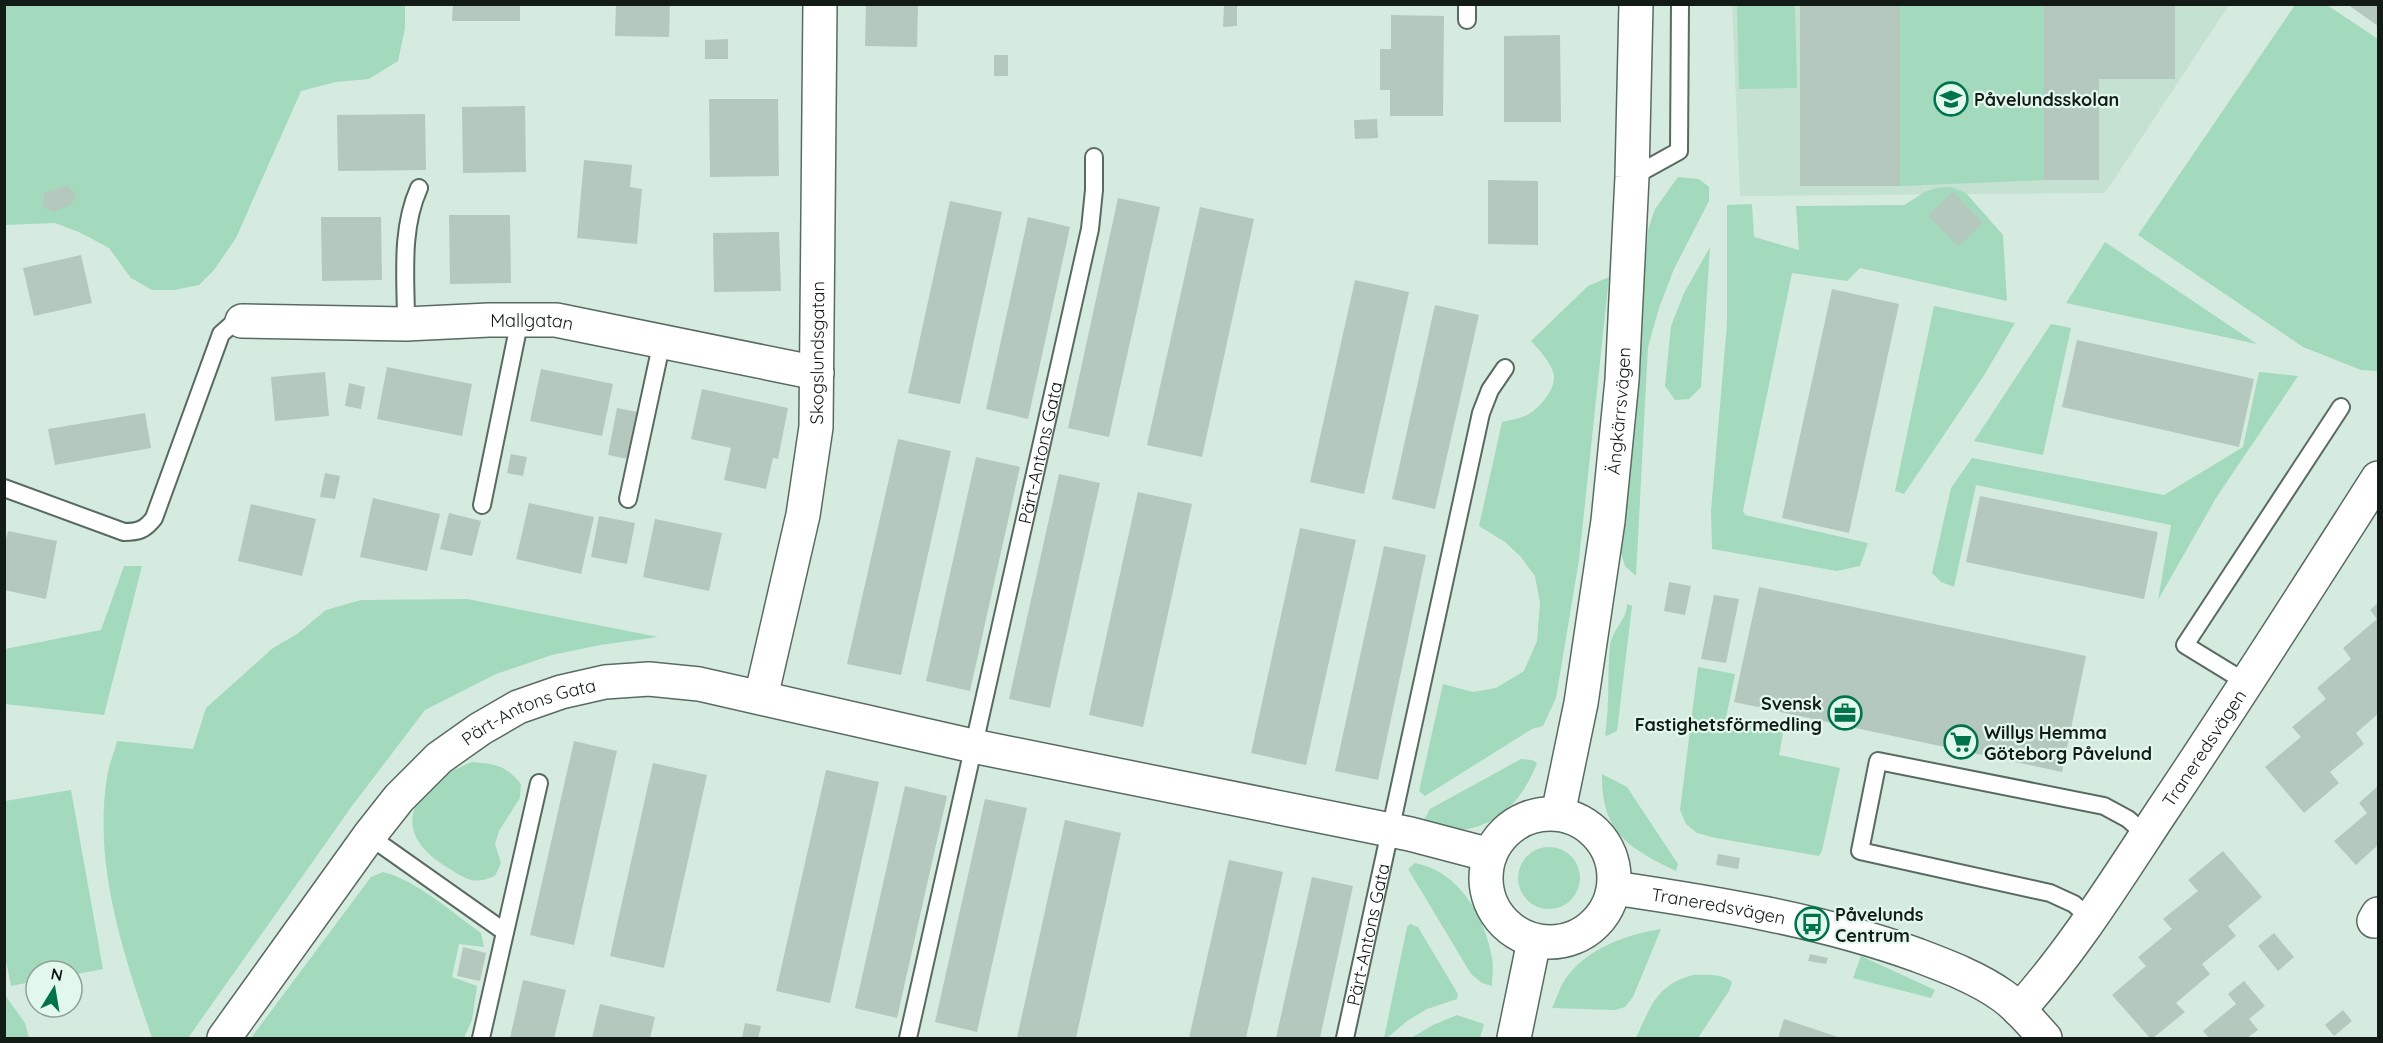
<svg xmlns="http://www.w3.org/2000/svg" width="2383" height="1043" font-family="Quicksand,sans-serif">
  <rect width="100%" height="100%" fill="#d6ebdf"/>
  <path fill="#c4e1d1" d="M1732,5H2229L2105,193L1740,196Z"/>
  <path fill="#a3d9bd" d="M4,5H405V28L398,61L369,79L336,82L301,91L236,238L214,270L199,285L174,290H152L131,278L109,248L79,232L55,223L5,225Z
    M1737,5H1795L1797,88L1739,89Z
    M1900,5H2044V180L1900,186Z
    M2295,5H2327L2378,39V371L2361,370L2303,347L2138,235Z
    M1678,177L1699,179L1709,187V201L1674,269L1659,308L1648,347L1636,576L1625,566L1619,546L1648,230L1655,209Z
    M1951,187L1966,193L2003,235L2007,301L1860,268L1847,281L1792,273L1743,511L1745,515L1868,543L1860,566L1837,571L1712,549L1711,511L1727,324V205L1752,204L1754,237L1799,250L1796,206L1904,205L1925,192L1936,188Z
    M2105,242L2257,344L2066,303Z
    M1710,247L1701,387L1689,399L1675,400L1665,386L1671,326L1684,293Z
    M1609,277L1579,560L1556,698L1543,726L1532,729L1425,796L1419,791L1443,684L1473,692L1496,688L1524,671L1537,641L1540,603L1535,576L1520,556L1505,542L1479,526L1502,422C1509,420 1518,419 1525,416C1537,411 1555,391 1554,376C1552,363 1539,350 1531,341L1588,286Z
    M1934,306L2015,323L1983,377L1904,494L1895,491Z
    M2051,324L2071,328L2043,455L1974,441Z
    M2259,372L2298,376L2216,498L2158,600L2171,525L1976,485L1954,587L1941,582L1932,573L1951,488L1972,458L2164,495L2243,447Z
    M124,566H142L104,715L5,704V649L101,630Z
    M467,599L658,637L600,645L552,655L496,674L425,710L352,806L188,1038H152C124,955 93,867 107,777C109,765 114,753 117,741L193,749L206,708L273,648L297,634L326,610L361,600Z
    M1627,604L1632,606L1617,731L1607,736L1605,735C1610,705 1607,675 1610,646C1612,629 1627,620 1627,604Z
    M1698,667L1735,674L1726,718L1784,728L1779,755L1840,768L1822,851L1819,856L1716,838L1697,833L1686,824L1680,810Z
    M1521,759L1532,760L1537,763C1525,794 1504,822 1468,829C1455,832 1439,828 1426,825L1424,820L1430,809Z
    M472,762C495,764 506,765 521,784L520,798L499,831L495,844L501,863L495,876C472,886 465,878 445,866C383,827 419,782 472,762Z
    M1602,774L1627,787L1678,864L1676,871C1628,848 1601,832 1602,774Z
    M71,790L103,969L72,975V971H36V981L11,986L4,951L5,801Z
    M1518 878a31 31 0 1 1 62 0a31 31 0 1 1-62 0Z
    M1415,863C1459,871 1485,917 1492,958C1494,967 1492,977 1492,986L1482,983L1471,974L1408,869Z
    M383,872C416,880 453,913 481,933L484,947L459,944L452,977L477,986L472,1020L464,1038H251L371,877Z
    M1410,924L1418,927L1458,994L1457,999L1427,1009L1407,1021L1387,1038H1384L1407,927Z
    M1661,929L1633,997L1625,1007L1615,1010L1552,1008C1557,998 1560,986 1566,978C1589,947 1626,935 1661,929Z
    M1861,956L1935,990L1931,998L1853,978Z
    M1693,975C1706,975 1722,973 1732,982L1729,991L1698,1038H1636C1651,1006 1656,985 1693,975Z
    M5,995L25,1023L29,1038H5Z
    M1457,1015L1484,1024L1480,1038H1411L1433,1025Z"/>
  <path fill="#b4c8bd" d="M453,4H520V21H452Z
    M616,4H670L669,37L615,36Z
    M866,4H918L917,47L865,46Z
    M1224,4H1237V26L1223,27Z
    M1800,4H1900V186H1800Z
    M2044,4H2175V79H2099V180H2044Z
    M2347,4H2378V26Z
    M1391,15L1444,16L1443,116H1390V90H1380V49H1391Z
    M1560,35L1561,122H1504V36Z
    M728,39V59H705V40Z
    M994,55H1008V76H994Z
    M709,99H778L779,176L710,177Z
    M525,106L526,172L463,173L462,107Z
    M425,114L426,170L338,171L337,115Z
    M1377,119L1378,138L1355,139L1354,120Z
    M584,160L632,165L630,187L642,189L637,244L577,238Z
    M1488,180L1538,181V245L1488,244Z
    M67,185L76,194L72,204L53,212L43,206L44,193Z
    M1953,192L1983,223L1958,246L1928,215Z
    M1118,198L1160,207L1109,437L1068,428Z
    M950,201L1002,212L960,404L908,393Z
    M1200,207L1254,219L1202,457L1147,445Z
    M449,215H510L511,283L450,284Z
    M321,217H381L382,280L322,281Z
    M1028,217L1070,227L1028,419L986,409Z
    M779,232L781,291L714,292L713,233Z
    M81,255L92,303L34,316L23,268Z
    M1355,280L1409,292L1364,494L1310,482Z
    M1832,289L1899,304L1849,533L1782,518Z
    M1435,305L1479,315L1435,509L1392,499Z
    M2077,340L2254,379L2239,447L2062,407Z
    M387,367L472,384L462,436L377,419Z
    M541,369L613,384L602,436L530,421Z
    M325,372L329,416L275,421L271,377Z
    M349,383L365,387L361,409L345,406Z
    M702,389L788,408L778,459L773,458L766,489L724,480L731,448L691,439Z
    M617,408L637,412L628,459L608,455Z
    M145,413L151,448L55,465L48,429Z
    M898,439L951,451L901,675L847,664Z
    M511,454L527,457L523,476L507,473Z
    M976,457L1020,467L970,691L926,681Z
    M325,473L340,476L335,499L320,497Z
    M1059,474L1100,483L1050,708L1009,699Z
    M1138,492L1192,504L1143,727L1089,715Z
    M1980,496L2158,532L2144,599L1966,562Z
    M373,498L440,514L427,571L360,557Z
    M529,503L594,517L581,574L516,559Z
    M251,504L316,519L302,576L238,561Z
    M449,513L481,521L472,556L440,549Z
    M599,516L635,523L627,564L591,557Z
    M655,519L722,533L709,591L643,577Z
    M1300,528L1356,540L1306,765L1251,753Z
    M8,531L57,541L46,599L4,590V547Z
    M1384,546L1426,555L1378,780L1335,771Z
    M1669,582L1691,586L1685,615L1664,611Z
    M1759,587L2086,656L2062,772L1734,702Z
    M1714,595L1739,599L1726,663L1701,659Z
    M2378,603V714L2356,733L2364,744L2330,772L2339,783L2304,813L2265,767L2301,737L2292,727L2326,699L2317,688L2351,659L2343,648L2377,619L2370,610Z
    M574,741L617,751L574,945L530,935Z
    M653,763L707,775L664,968L610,956Z
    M826,770L879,782L830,1003L776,991Z
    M905,786L947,796L897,1018L855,1008Z
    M2378,786V845L2356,865L2334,841L2367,813L2359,803Z
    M985,799L1027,808L977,1032L935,1022Z
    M1065,820L1121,833L1076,1038H1017Z
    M2223,851L2262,897L2228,926L2236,936L2202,964L2210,974L2176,1003L2185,1012L2153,1038H2150L2112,995L2146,966L2138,957L2172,929L2163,919L2198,891L2188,880Z
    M1718,854L1740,858L1738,869L1716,865Z
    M1229,860L1283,872L1246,1038H1189Z
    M1312,877L1353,886L1320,1038H1276Z
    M2274,933L2294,957L2278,971L2258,946Z
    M463,947L486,953L480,981L457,976Z
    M1810,954L1828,958L1826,964L1808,961Z
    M523,980L566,990L554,1038H510Z
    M2244,981L2265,1006L2249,1019L2258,1030L2247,1038H2209L2203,1031L2236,1004L2228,994Z
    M600,1004L655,1017L650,1038H592Z
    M2343,1010L2352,1021L2334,1036L2325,1025Z
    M1784,1019L1841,1038H1778Z
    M745,1023L761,1026L758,1038H742Z"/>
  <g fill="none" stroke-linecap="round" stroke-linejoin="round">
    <g stroke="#596b61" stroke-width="20">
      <g id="service">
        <path d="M1467,4V20"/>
        <path d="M1632,177L1679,151L1680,4"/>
        <path d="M406,324C406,279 400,230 419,188"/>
        <path d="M4,488L124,532C138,532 145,530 154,518L221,334L230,326L242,321"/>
        <path d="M628,499L662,341"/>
        <path d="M482,505L520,319"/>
        <path d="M2247,683L2185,645L2341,407"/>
        <path d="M369,836L505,932"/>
        <path d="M2090,919L2074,904L2050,893L1860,851L1878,761L2104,806L2128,819L2146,835"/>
        <path d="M481,1038L539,783"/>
        <path id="s1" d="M908,1038L1090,229L1094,190V157"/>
        <path id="s2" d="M1345,1038L1481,413L1490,390L1505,368"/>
      </g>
    </g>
    <g stroke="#596b61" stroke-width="36">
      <g id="minor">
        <path id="s3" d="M242,321L406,324L489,320H556L817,373"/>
        <path id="s4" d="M761,697L803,515L816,427L820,4"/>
        <path d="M2374,921L2378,914"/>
        <path id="s5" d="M2019,1010C2074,949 2117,879 2162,811C2236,701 2307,589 2378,478"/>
        <path id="s6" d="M224,1038L369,836L399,798L439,758L480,729L518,707L561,692L605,682L649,679L699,684L973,746L1410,834L1490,855"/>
      </g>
    </g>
    <g stroke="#596b61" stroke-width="36">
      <g id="tertiary">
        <circle cx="1550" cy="878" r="64"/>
        <path id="s7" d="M1558,814L1581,703L1608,521L1622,380L1632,177L1636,4"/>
        <path id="s8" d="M1614,888C1716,903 1820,920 1917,955C1946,966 1978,978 2003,996C2019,1007 2032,1024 2045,1038"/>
        <path d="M1514,1038L1534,941"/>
      </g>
    </g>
    <use href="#service" stroke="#fff" stroke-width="16"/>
    <use href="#minor" stroke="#fff" stroke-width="33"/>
    <use href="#tertiary" stroke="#fff" stroke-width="33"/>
  </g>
  <defs>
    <g id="school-ring" transform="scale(1.725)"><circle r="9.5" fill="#e3f8ec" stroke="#00734d" stroke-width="1.5"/><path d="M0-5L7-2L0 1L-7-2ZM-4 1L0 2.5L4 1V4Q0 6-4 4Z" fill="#00734d"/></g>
    <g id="office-ring" transform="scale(1.725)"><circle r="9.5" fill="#e3f8ec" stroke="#00734d" stroke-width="1.5"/><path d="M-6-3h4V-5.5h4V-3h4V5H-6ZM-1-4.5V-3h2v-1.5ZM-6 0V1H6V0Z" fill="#00734d"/></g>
    <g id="supermarket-ring" transform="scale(1.725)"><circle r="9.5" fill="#e3f8ec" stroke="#00734d" stroke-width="1.5"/><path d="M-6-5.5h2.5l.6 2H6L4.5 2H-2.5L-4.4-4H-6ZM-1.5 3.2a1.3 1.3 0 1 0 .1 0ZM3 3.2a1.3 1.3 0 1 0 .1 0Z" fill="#00734d"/></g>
    <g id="bus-ring" transform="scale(1.725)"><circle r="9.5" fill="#e3f8ec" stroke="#00734d" stroke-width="1.5"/><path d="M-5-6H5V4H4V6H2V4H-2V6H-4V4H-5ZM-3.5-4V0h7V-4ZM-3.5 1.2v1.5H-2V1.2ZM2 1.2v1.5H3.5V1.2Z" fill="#00734d"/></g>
  </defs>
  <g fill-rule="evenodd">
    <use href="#school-ring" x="1951" y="99"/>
    <use href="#office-ring" x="1845" y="713"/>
    <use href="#supermarket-ring" x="1961" y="742"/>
    <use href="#bus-ring" x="1812" y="924"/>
  </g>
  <g text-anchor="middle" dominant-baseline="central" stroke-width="4.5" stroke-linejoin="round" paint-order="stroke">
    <g font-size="18" font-weight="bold" fill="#131b17" stroke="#e3f8ec" text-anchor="start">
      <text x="1974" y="99">Påvelundsskolan</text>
      <text x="1822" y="703" text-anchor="end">Svensk<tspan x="1822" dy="21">Fastighetsförmedling</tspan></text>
      <text x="1984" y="732">Willys Hemma<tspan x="1984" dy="21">Göteborg Påvelund</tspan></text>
      <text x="1835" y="914">Påvelunds<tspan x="1835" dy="21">Centrum</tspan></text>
    </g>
    <g font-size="18" fill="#131b17" stroke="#e3f8ec">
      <text stroke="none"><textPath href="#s3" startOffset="290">Mallgatan</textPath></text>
      <text stroke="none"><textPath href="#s4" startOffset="350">Skogslundsgatan</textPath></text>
      <text stroke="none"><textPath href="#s7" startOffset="408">Ängkärrsvägen</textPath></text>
      <text stroke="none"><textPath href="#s1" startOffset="600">Pärt-Antons Gata</textPath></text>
      <text stroke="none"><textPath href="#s6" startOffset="456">Pärt-Antons Gata</textPath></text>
      <text stroke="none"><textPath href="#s5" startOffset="321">Traneredsvägen</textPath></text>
      <text stroke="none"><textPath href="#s8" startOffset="106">Traneredsvägen</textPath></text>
      <text stroke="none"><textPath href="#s2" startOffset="106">Pärt-Antons Gata</textPath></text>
    </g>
  </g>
  <rect width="2383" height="1043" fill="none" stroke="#131b17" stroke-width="12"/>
  <g transform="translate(54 989) rotate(11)"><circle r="28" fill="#e3f8ec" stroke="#90a097" stroke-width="1.5"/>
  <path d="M0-4.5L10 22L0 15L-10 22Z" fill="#00734d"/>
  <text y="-9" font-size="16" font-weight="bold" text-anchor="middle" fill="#131b17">N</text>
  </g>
</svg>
